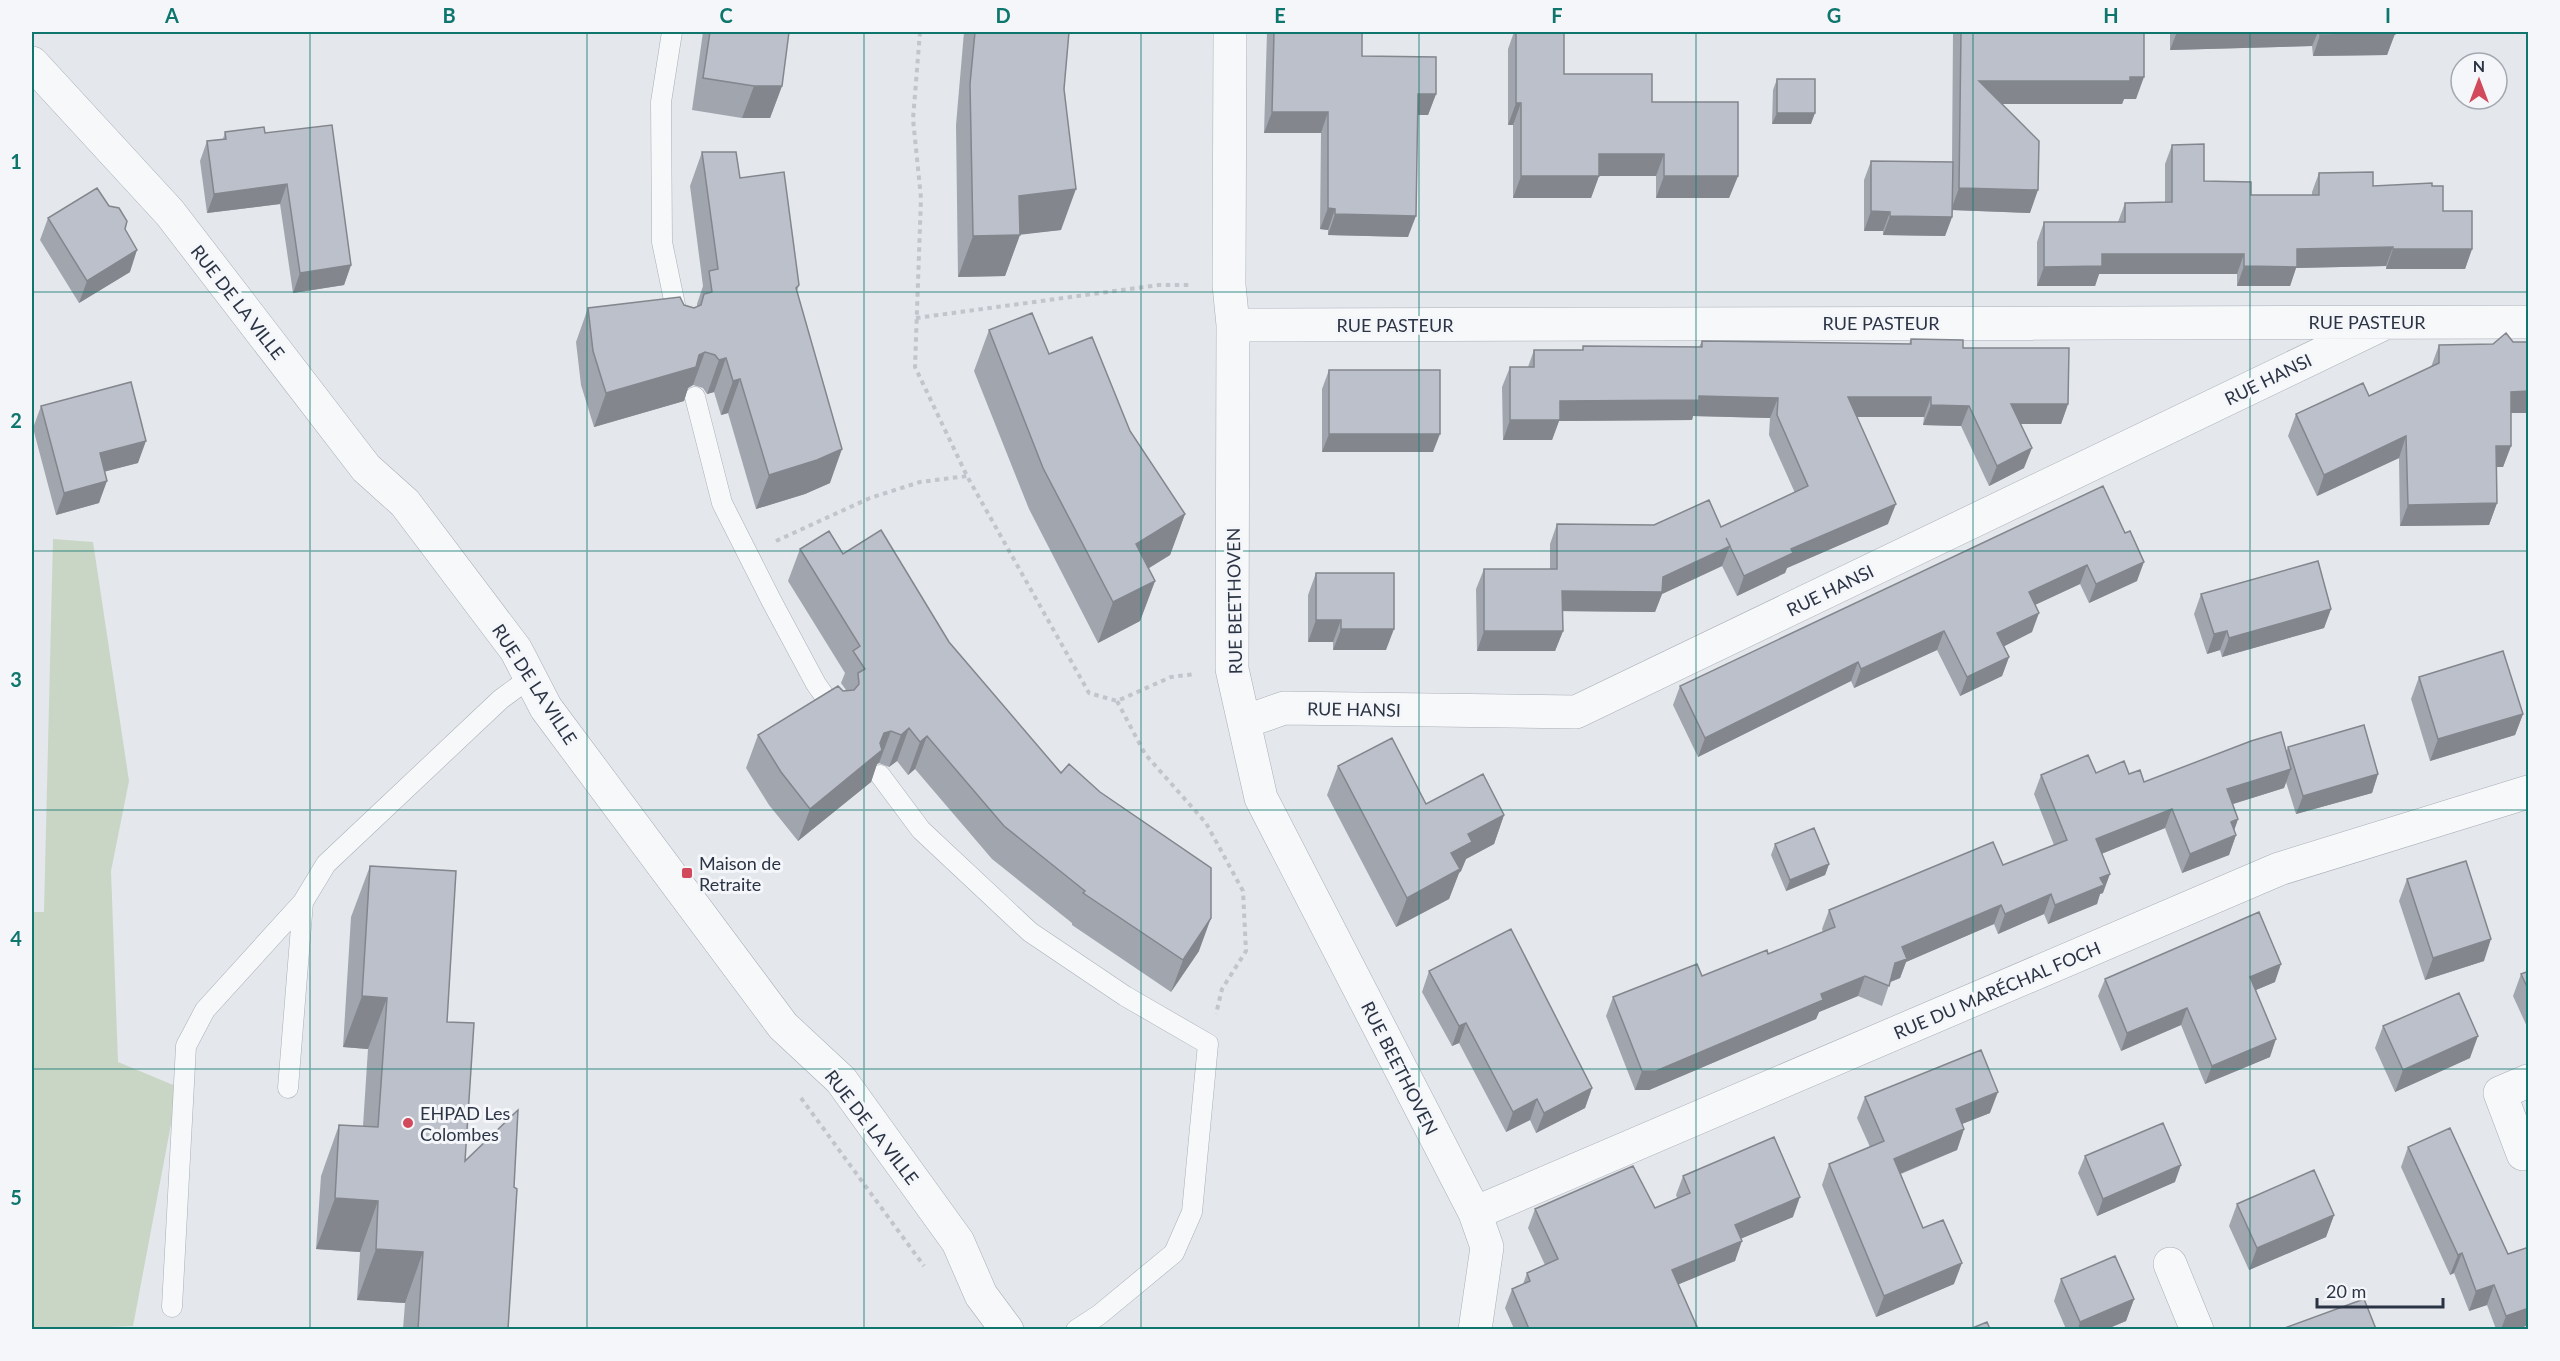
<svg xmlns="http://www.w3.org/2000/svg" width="2560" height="1361" font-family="Lato,sans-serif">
  <rect width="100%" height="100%" fill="#e4e7ec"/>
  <path fill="#c9d6c5" d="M53,539L93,542L129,781L111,871L118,1062L178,1087L133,1326L32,1330V912H44Z"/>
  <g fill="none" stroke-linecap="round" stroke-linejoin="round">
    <g stroke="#a9aeb7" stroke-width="21">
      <path id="lane" d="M672,32L661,102L662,242L679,324
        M695,397L722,503L771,600L816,684L836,712
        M880,775L921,830L1030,932L1125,996L1208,1044L1192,1212L1174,1253L1099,1315L1076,1330
        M288,1088L303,902L326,864L501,699L531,677
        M172,1307L186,1046L205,1010L303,902"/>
    </g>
    <g stroke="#a9aeb7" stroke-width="34">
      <path id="street" d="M1230,32L1229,285L1233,325L1232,669L1261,798L1475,1213L1487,1247L1475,1330
        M32,63L170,213L366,468L405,503L516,650L546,708L783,1026L841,1080L958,1242L981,1295L1007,1330
        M1233,325L2528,322
        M1244,722L1284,708L1576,712L2379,326
        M2523,1154L2500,1093L2528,1081
        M1475,1213L2279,869L2528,792
        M2170,1264L2197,1330"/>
    </g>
    <path stroke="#c2c5cb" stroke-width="4" stroke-dasharray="4.5 4.5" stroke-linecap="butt" d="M920,32L913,119L921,198L915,367L967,476L1089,693L1117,701L1171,677L1195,674
      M916,318L1159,285H1192
      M776,541L870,498L920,482L967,476
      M1117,701L1145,754L1206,823L1243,891L1246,951L1222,989L1216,1014
      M801,1098L924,1266"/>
    <use href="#lane" stroke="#f7f8fa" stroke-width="20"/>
    <use href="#street" stroke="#f7f8fa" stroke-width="33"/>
  </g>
  <path fill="#a1a5ae" d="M703,32H789L782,86L770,118H742L692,110Z
    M964,32H1069L1064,89L1061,230L1020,234L1005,276L958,277L956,125Z
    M1267,32H1362V56L1436,94L1428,115H1417L1408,237L1328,235V230L1320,229L1321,133H1264Z
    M1514,32H1564V74L1652,102L1738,176L1729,198H1656V176H1599L1591,198H1513V125H1508V49Z
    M1953,32H2144L2136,99H2124L2122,104H2002L2030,213L1953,210L1952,217L1945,236L1883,235V231H1864V180L1871,161L1952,162Z
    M2170,32H2395L2387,55L2313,56L2312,46L2170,50Z
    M1777,79L1811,124H1772L1773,90Z
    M225,132L265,133L351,265L344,285L293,293L280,204L207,213L200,161L207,141L223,139Z
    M2172,145L2204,181L2251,195H2312V192L2319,173L2373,186H2432L2443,211L2472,249L2465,269H2386V266L2296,268L2290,286H2237V274H2099L2095,286H2037V242L2044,222H2118L2125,203L2165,202V164Z
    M702,152L740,178L799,285L797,291L830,483L805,494L756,509L728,413L721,415L714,392L707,394L703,388L693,385L688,388L684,401L594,427L581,385L576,342L588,308L684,305L694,308L697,307V304L703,286L690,186Z
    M48,218L125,229L130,272L79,303L40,240Z
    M989,330L1049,354L1130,431L1185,514L1170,555L1148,568L1155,581L1140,621L1098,643L1029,509L974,371Z
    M1911,339L1963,348L2068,404L2061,424H2021L2024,468L1989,486L1961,426L1923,425L1924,417H1857L1888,524L1787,568L1785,573L1737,596L1722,566L1662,594L1655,612L1562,611L1563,631L1555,651H1477L1476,589L1484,569H1550V544L1557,524L1721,527L1795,493L1769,435L1770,418L1693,416L1692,420L1559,421L1552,440H1503L1502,387L1510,367H1528L1534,350H1582L1583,346L1699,347L1702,341L1909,344Z
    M2439,345L2511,413V446L2503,467H2497V503L2489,525L2400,526L2399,458L2317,496L2288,436L2296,414L2369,396L2431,367Z
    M1329,370L1433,452H1322V389Z
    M41,406L138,463L105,471L99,503L56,515L33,428Z
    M2125,533L2137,581L2089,603L2080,584L2035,605L2032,632L2004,646L2009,657L2002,676L1960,696L1937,650L1854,688L1851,681L1698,757L1673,705L1680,686Z
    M800,549L843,554L949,642L1199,951L1171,992L1072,925V923L992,859L915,769L908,775L897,761L889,767L879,763L877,764L871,782L798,841L769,805L746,768L758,735L843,691L846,690L841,683L845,673L788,581Z
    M1316,573L1386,650H1333V642H1308V595Z
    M2201,594L2331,609L2324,628L2222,657L2220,650L2207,654L2194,614Z
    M2419,677L2523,714L2515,735L2430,761L2411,699Z
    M2288,747L2378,774L2372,793L2296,814L2286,782L2284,788L2233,804L2238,819L2234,830L2236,835L2229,855L2182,873L2165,828L2101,854L2103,893L2100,894L2097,904L2048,924L2044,914L1998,934L1994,924L1906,962L1900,978L1890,982L1882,1006L1858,996L1819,1012L1816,1019L1649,1090H1635L1606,1016L1613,997L1702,976L1768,954L1823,932L1822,929L1829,910L2003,865L2054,845L2034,794L2041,775L2096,773L2129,774L2144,782L2286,752Z
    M1338,766L1426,804L1504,815L1494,844L1466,859L1461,871L1459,873L1449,899L1396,927L1327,795Z
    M1775,844L1829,864L1825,875L1786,891L1771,855Z
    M370,866L447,1022L465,1161L514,1187L508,1329H403L405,1303L357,1300L360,1252L316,1249L321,1176L339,1125L363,1126L368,1049L343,1047L351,917Z
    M2407,879L2484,961L2425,980L2399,901Z
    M1429,971L1592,1088L1585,1108L1536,1133L1530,1120L1506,1132L1459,1043L1452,1046L1422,992Z
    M2529,971V1031L2513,996L2521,974Z
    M2105,979L2275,982L2256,990L2270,1057L2205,1084L2181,1025L2121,1051L2098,996Z
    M2383,1026L2470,1058L2395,1092L2375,1048Z
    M1865,1097L1990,1113L1962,1124L1964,1129L1957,1150L1901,1174L1923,1228L1954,1284L1876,1317L1822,1185L1829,1164L1870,1147L1857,1118Z
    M2408,1147L2508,1254L2529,1247V1325L2517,1329H2496L2487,1305L2469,1311L2454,1273L2450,1275L2401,1167Z
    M2085,1156L2175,1182L2097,1216L2078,1173Z
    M1683,1176L1793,1217L1740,1239L1735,1261L1678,1284L1698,1329H1514L1505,1308L1512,1289L1523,1284L1527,1273L1545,1265L1528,1228L1535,1209L1655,1208L1677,1198L1676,1195Z
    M2237,1204L2334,1215L2326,1237L2249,1270L2229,1226Z
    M2061,1279L2134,1299L2126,1321L2107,1329H2066L2054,1301Z"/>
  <path fill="#83868d" d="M2177,32H2318L2312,46L2170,50Z
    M2395,34L2387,55L2313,56L2320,35Z
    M2130,77H2144L2136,99H2124L2122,104H1971L1979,81Z
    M754,86H782L770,118H742Z
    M1418,94H1436L1428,115H1410Z
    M1516,103H1521L1513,125H1508Z
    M1272,112H1328L1321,133H1264Z
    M1777,113H1815L1811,124H1772Z
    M1599,154H1664L1656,176H1591Z
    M1521,176H1599L1591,198H1513Z
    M1664,176H1738L1729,198H1656Z
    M287,184L280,204L207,213L214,194Z
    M1959,188L2038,190L2030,213L1951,210Z
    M1076,189L1061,230L1010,236L1020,235L1005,276L958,277L973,236L1019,196Z
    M1328,208L1335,209L1328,230L1320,229Z
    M1871,211L1890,212L1883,231H1864Z
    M1335,214L1416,216L1408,237L1328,235Z
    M1890,216L1952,217L1945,236L1883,235Z
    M2393,247L2386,266L2296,268L2290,286H2237L2244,266L2297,249Z
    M2393,249H2472L2465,269H2386Z
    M137,250L130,272L79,303L87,281Z
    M2102,254H2244L2237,274H2099L2095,286H2037L2044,267Z
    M351,265L344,285L293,293L300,273Z
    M705,352L693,385L688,388L684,401L594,427L606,393L699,355Z
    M726,358L714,392L707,394L719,360Z
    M740,379L728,413L721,415L733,381Z
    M2529,391V413H2503L2511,392Z
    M1699,396L1778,398L1770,418L1693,416L1692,420L1559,421L1552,440H1503L1510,420L1560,401Z
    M1848,397H1931L1924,417H1841Z
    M2011,404H2068L2061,424H2004Z
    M1931,405L1969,406L1961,426L1923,425Z
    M1329,434H1440L1433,452H1322Z
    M2406,436L2399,458L2317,496L2324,475Z
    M146,441L138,463L92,475L100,453Z
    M2496,446H2511L2503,467H2488Z
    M2032,448L2024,468L1989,486L1997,466Z
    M842,449L830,483L805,494L756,509L769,475Z
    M107,481L99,503L56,515L64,493Z
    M2497,503L2489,525L2400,526L2408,505Z
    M1896,504L1888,524L1787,568L1785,573L1737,596L1744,576L1791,549Z
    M1185,514L1170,555L1122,585L1136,544Z
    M1730,546L1722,566L1662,594L1655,612L1555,611L1562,591L1663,577Z
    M2144,562L2137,581L2089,603L2096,584Z
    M2087,565L2080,584L2022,611L2029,592Z
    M1155,581L1140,621L1098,643L1113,602Z
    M2331,609L2324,628L2222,657L2229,638Z
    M2039,613L2032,632L1991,653L1997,633Z
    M1316,620H1341L1333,642H1308Z
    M1341,629H1394L1386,650H1333Z
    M1484,631H1563L1555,651H1477Z
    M1944,631L1937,650L1854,688L1861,669Z
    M2227,631L2220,650L2207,654L2214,634Z
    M2009,657L2002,676L1960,696L1967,677Z
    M1858,662L1851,681L1698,757L1705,738Z
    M2523,714L2515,735L2430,761L2438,739Z
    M909,728L897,761L889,767L901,735Z
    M891,731L879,763L877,764L871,782L798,841L810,809L884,733Z
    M927,736L915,769L908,775L920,742Z
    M2291,769L2284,788L2220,808L2227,789Z
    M2378,774L2372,793L2296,814L2303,796Z
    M2172,809L2165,828L2089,859L2096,839Z
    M1504,815L1494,844L1466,859L1461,871L1459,873L1449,899L1396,927L1407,898L1468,834Z
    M2238,819L2232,837L2236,835L2229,855L2182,873L2190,854L2231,822Z
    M1829,864L1825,875L1786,891L1790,880Z
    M2110,874L2103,893L2100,894L2097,904L2048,924L2055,905L2100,878Z
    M2051,894L2044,914L1998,934L2005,914Z
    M2001,905L1994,924L1906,962L1900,978L1888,983L1902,947Z
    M1211,918L1199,951L1171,992L1183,960Z
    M2491,939L2484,961L2425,980L2433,958Z
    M2281,964L2275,982L2244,995L2250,977Z
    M1865,976L1858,996L1819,1012L1816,1019L1649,1090H1635L1642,1071L1821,994Z
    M362,996L387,998L368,1049L343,1047Z
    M2187,1008L2181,1025L2121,1051L2127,1033Z
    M1466,1023L1459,1043L1452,1046L1459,1026Z
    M2478,1036L2470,1058L2395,1092L2403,1070Z
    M2276,1039L2270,1057L2205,1084L2212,1066Z
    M1592,1088L1585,1108L1536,1133L1544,1113Z
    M1998,1092L1990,1113L1949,1129L1956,1109Z
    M1537,1099L1530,1120L1506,1132L1513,1112Z
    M1964,1129L1957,1150L1887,1179L1894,1159Z
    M2181,1165L2175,1182L2097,1216L2103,1199Z
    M1800,1197L1793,1217L1728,1244L1735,1225Z
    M335,1198L378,1201L360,1252L316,1249Z
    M2334,1215L2326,1237L2249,1270L2257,1248Z
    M1742,1241L1735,1261L1665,1290L1672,1270Z
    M376,1249L423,1252L405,1303L357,1300Z
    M2462,1253L2454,1273L2450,1275L2458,1255Z
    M1962,1263L1954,1284L1876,1317L1884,1296Z
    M2494,1285L2487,1305L2469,1311L2476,1291Z
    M2134,1299L2126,1321L2107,1329H2078L2080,1322Z
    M2529,1308V1325L2517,1329H2501L2506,1316Z"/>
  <path fill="#bbc0ca" stroke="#83868d" stroke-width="1.5" d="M710,32H789L782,86H754L703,78Z
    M975,32H1069L1064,89L1076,189L1019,196L1020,235L973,236L970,84Z
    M1274,32H1362V56L1436,57V94H1418L1416,216L1335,214V209L1328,208V112H1272Z
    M1516,32H1564V74H1652V102H1738V176H1664V154H1599V176H1521V103H1516Z
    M1961,32H2144V77H2130V81H1979L2039,141L2038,190L1959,188Z
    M2320,32H2395V34L2320,35Z
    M1777,79H1815V113H1777Z
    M332,125L351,265L300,273L287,184L214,194L207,141L226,139L225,132L264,127L265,133Z
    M2204,144V181L2251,182V195H2319V173L2373,172V186L2432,183V186H2443V211H2472V249H2393V247L2297,249V267L2244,266V254H2102V266L2044,267V222H2125V203L2172,202V145Z
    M702,152H736L740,178L784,172L799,285L796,288L842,449L817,460L769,475L740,379L733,381L726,358L719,360L715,355L705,352L699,355L696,367L606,393L593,351L588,308L680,297L684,305L694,308L701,305L704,294L712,292L709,271L718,269Z
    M1871,161L1953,162L1952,217L1890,216V212L1871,211Z
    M97,188L109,206L119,208L127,221L125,229L137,250L87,281L48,218Z
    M1032,313L1049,354L1092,337L1130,431L1185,514L1136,544L1155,581L1113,602L1043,468L989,330Z
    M2506,333L2513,342H2527V347L2529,346V391L2511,392V446H2496L2497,503L2408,505L2406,436L2324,475L2296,414L2363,383L2369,396L2439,363V345L2493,344Z
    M1911,339L1963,340V348H2069L2068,404H2011L2032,448L1997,466L1969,406L1931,405V397H1848L1896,504L1791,549L1793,553L1744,576L1726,538L1730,546L1663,577L1662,592L1562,591L1563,631H1484V569H1557V524L1654,525L1709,500L1721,527L1808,486L1777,415L1778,398L1699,396V400L1560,401V420H1510V367H1534V350H1583V346L1702,347V341L1911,344Z
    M1329,370H1440V434H1329Z
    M131,382L146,441L100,453L107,481L64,493L41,406Z
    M2103,486L2125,533L2130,531L2144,562L2096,584L2087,565L2029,592L2039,613L1997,633L2009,657L1967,677L1944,631L1861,669L1858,662L1705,738L1680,686Z
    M881,530L949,642L1061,773L1069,764L1100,792L1211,868V918L1183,960L1083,893L1085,891L1004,826L927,736L920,742L909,728L901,735L891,731L884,733L880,743L882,750L810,809L781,772L758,735L838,686L843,691L854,690L859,684L858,673L865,669L853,651L860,646L800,549L829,531L843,554Z
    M2318,561L2331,609L2229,638L2227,631L2214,634L2201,594Z
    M1316,573H1394V629H1341V620H1316Z
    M2503,651L2523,714L2438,739L2419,677Z
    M2364,725L2378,774L2303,796L2288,747Z
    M2281,732L2291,769L2227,789L2238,819L2231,822L2236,835L2190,854L2172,809L2096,839L2110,874L2100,878L2104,885L2055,905L2051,894L2005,914L2001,905L1902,947L1907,959L1895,963L1889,986L1865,976L1821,994L1823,1000L1656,1071H1642L1613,997L1697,964L1702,976L1767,950L1768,954L1835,927L1829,910L1993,842L2003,865L2067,840L2041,775L2088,755L2096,773L2124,761L2129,774L2140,770L2144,782L2251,741Z
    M1392,738L1426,804L1483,774L1504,815L1468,834L1472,842L1451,853L1460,869L1407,898L1338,766Z
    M1814,828L1829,864L1790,880L1775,844Z
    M2466,861L2491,939L2433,958L2407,879Z
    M370,866L456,871L447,1022L474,1023L465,1161L518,1110L514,1187L517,1189L508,1329H418L423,1252L376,1249L378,1201L335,1198L339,1125L378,1127L387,998L362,996Z
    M2259,912L2281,964L2250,977L2276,1039L2212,1066L2187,1008L2127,1033L2105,979Z
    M1511,929L1592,1088L1544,1113L1537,1099L1513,1112L1466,1023L1459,1026L1429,971Z
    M2529,971V991L2521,974Z
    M2459,993L2478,1036L2403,1070L2383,1026Z
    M1981,1050L1998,1092L1956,1109L1964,1129L1894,1159L1923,1228L1943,1220L1962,1263L1884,1296L1829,1164L1884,1141L1865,1097Z
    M2163,1123L2181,1165L2103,1199L2085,1156Z
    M2450,1128L2508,1254L2529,1247V1308L2506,1316L2494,1285L2476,1291L2462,1253L2458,1255L2408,1147Z
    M1774,1137L1800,1197L1735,1225L1742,1241L1672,1270L1698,1329H1529L1512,1289L1530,1281L1527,1273L1558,1259L1535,1209L1633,1166L1655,1208L1690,1193L1683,1176Z
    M2314,1170L2334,1215L2257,1248L2237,1204Z
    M2115,1256L2134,1299L2080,1322L2061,1279Z
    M2364,1299L2376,1329H2282Z
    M1987,1322L1990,1329H1970Z"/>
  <path fill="none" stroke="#0f766e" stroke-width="1.5" stroke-opacity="0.55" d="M310,32V1330M587,32V1330M864,32V1330M1141,32V1330M1419,32V1330M1696,32V1330M1973,32V1330M2250,32V1330M32,292H2528M32,551H2528M32,810H2528M32,1069H2528"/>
  <g fill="#d1495b" stroke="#f4f6f9" stroke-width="2">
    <rect x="681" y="867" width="12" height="12" rx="3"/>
    <circle cx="408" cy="1123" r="6"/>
  </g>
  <g text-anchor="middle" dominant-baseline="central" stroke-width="6" stroke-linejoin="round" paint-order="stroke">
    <g font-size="18" fill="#2b3445" stroke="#f4f6f9">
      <text transform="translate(238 302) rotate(52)">RUE DE LA VILLE</text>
      <text x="2367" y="322">RUE PASTEUR</text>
      <text x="1881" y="323">RUE PASTEUR</text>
      <text x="1395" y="325">RUE PASTEUR</text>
      <text transform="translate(2268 379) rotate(-26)">RUE HANSI</text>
      <text transform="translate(1830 590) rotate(-26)">RUE HANSI</text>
      <text transform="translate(1234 601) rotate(-91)">RUE BEETHOVEN</text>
      <text transform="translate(535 684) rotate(57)">RUE DE LA VILLE</text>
      <text transform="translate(1354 709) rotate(1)">RUE HANSI</text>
      <text transform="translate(1997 990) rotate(-23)">RUE DU MARÉCHAL FOCH</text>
      <text transform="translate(1400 1068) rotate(63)">RUE BEETHOVEN</text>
      <text transform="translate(872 1127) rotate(52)">RUE DE LA VILLE</text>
    </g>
    <g font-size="18" fill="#2b3445" stroke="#f4f6f9" text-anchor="start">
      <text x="699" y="863">Maison de<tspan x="699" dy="21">Retraite</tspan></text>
      <text x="420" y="1113">EHPAD Les<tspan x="420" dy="21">Colombes</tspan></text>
    </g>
  </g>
  <rect width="2560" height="1361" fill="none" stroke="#f4f6f9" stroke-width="66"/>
  <g transform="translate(2479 81)"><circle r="28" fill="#f4f6f9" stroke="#a4a8b1" stroke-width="1.5"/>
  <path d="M0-4.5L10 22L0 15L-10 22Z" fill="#d1495b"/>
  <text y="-9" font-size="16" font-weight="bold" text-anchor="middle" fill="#2b3445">N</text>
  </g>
  <path d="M2317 1298v9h126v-9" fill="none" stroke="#2b3445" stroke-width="3"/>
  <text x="2326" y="1298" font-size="18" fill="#2b3445" stroke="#f4f6f9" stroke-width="4.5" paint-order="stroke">20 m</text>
  <rect x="33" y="33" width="2494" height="1295" fill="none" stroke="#0f766e" stroke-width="2"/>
  <g font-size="20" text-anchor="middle" font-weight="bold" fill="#0f766e">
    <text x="172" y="23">A</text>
    <text x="449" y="23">B</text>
    <text x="726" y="23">C</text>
    <text x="1003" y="23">D</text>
    <text x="1280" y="23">E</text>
    <text x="1557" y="23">F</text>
    <text x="1834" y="23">G</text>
    <text x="2111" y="23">H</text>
    <text x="2388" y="23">I</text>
    <text x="16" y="169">1</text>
    <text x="16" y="428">2</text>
    <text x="16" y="687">3</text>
    <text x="16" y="946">4</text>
    <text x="16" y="1205">5</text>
  </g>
</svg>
